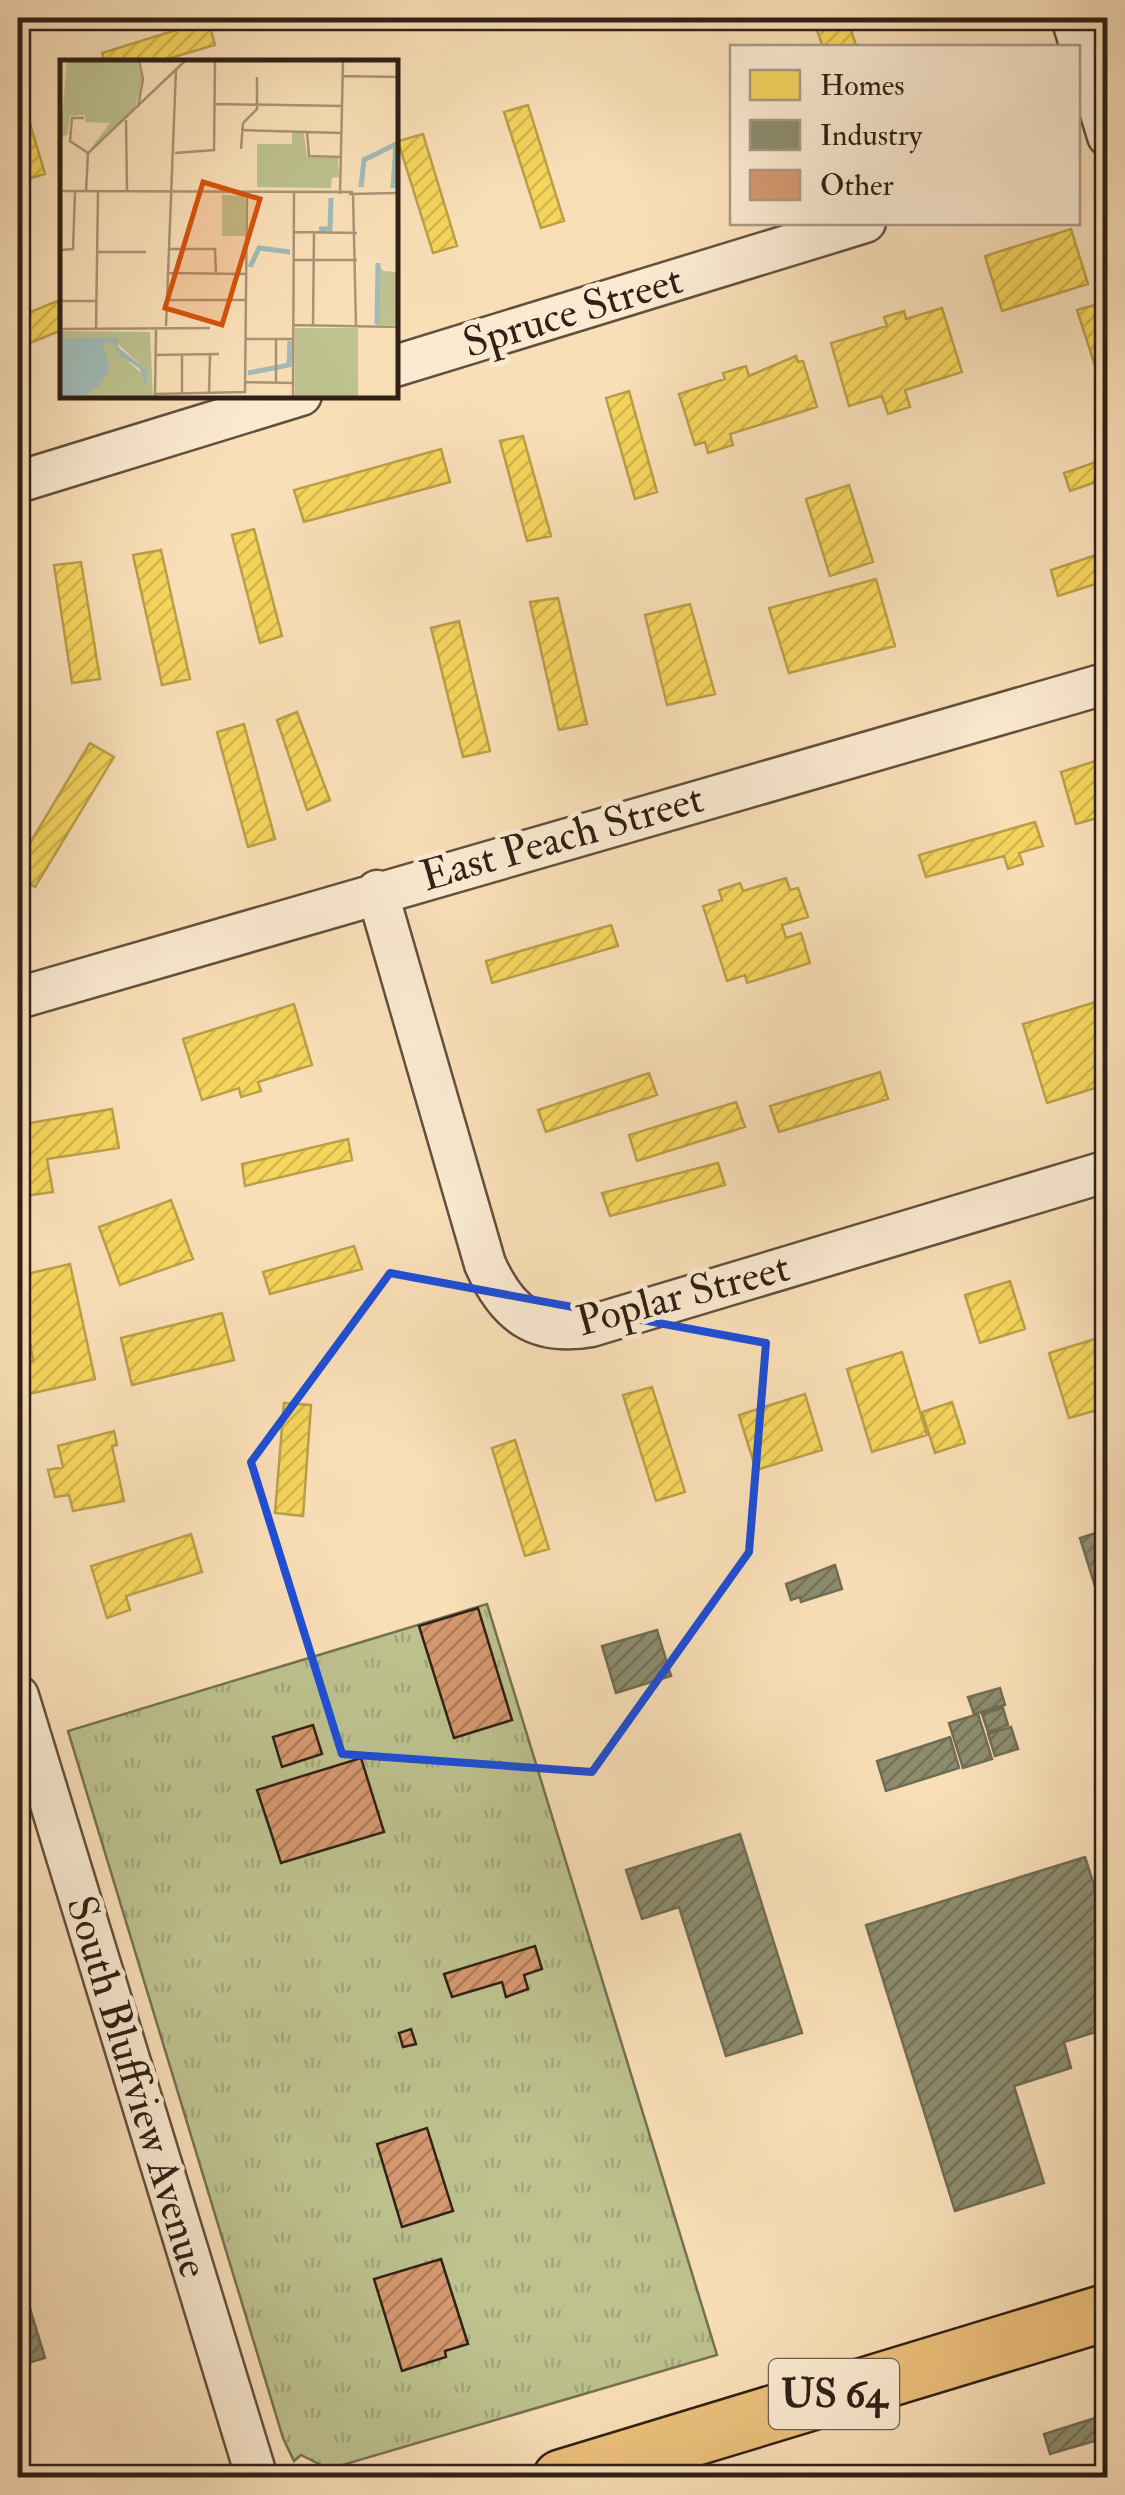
<svg xmlns="http://www.w3.org/2000/svg" width="1125" height="2495" font-family="'IM FELL Double Pica',serif">
  <defs>
    <pattern id="grass-tufts" width="24" height="20" patternUnits="userSpaceOnUse" patternTransform="scale(2.5)"><rect width="24" height="20" fill="#bdc28f"/><path d="M3 7l-1-3M5 7V3M7 7l1-3M15 17l-1-3M17 17v-4M19 17l1-3" fill="none" stroke="#a3a67b"/></pattern>
    <pattern id="homes-hatch" width="6" height="6" patternUnits="userSpaceOnUse" patternTransform="scale(2.5)"><rect width="6" height="6" fill="#f6d55c"/><path d="M-1 1l2-2M0 6l6-6M5 7l2-2" fill="none" stroke="#d3b74f"/></pattern>
    <pattern id="industry-hatch" width="6" height="6" patternUnits="userSpaceOnUse" patternTransform="scale(2.5)"><rect width="6" height="6" fill="#8c8c6e"/><path d="M-1 1l2-2M0 6l6-6M5 7l2-2" fill="none" stroke="#737259"/></pattern>
    <pattern id="building-hatch" width="6" height="6" patternUnits="userSpaceOnUse" patternTransform="scale(2.5)"><rect width="6" height="6" fill="#d5986f"/><path d="M-1 1l2-2M0 6l6-6M5 7l2-2" fill="none" stroke="#ad7c5a"/></pattern>
  </defs>
  <rect width="100%" height="100%" fill="#f9dfb8"/>
  <filter id="stains"><feTurbulence type="fractalNoise" baseFrequency=".002" numOctaves="4"/><feColorMatrix values="0 0 0 0 .2 0 0 0 0 .09 0 0 0 0 .02 0 0 0 .5 -.17"/></filter>
  <radialGradient id="worn" r=".72"><stop offset=".6" stop-color="#630" stop-opacity="0"/><stop offset="1" stop-color="#630" stop-opacity=".3"/></radialGradient>
  <path fill="url(#grass-tufts)" stroke="#767152" stroke-width="2.5" d="M487,1604L717,2355L329,2469L301,2455L294,2461L283,2438L68,1731Z"/>
  <path fill="url(#homes-hatch)" stroke="#bb9f47" stroke-width="2.5" d="M813,18H847L857,48H823Z
    M208,20L215,45L157,62H105L102,53Z
    M528,105L564,221L541,228L504,112Z
    M28,117L45,174L18,182V121Z
    M423,134L457,246L433,253L398,141Z
    M1071,229L1088,284L1002,311L985,256Z
    M62,299V330L18,348V317Z
    M1094,305L1108,349V375L1099,378L1077,310Z
    M942,308L962,372L905,390L910,407L888,414L882,396L849,406L831,343L887,326L884,317L904,311L906,319Z
    M796,356L798,362L803,361L817,407L730,434L733,445L708,453L705,442L695,445L679,394L725,379L723,373L746,366L749,376Z
    M629,391L657,492L635,499L606,398Z
    M523,436L551,536L527,541L500,441Z
    M441,449L450,482L304,522L294,490Z
    M1108,458V478L1070,491L1064,473Z
    M849,485L873,562L830,576L806,499Z
    M254,529L282,636L260,643L232,535Z
    M161,550L190,679L162,685L133,555Z
    M1108,551V580L1058,596L1051,570Z
    M81,562L100,679L72,683L54,565Z
    M876,579L895,646L789,673L769,608Z
    M558,598L587,724L559,730L530,602Z
    M690,604L715,694L667,705L645,615Z
    M459,621L490,751L463,757L431,628Z
    M297,712L330,800L307,810L277,720Z
    M244,724L275,839L248,847L217,732Z
    M90,743L114,757L35,887L18,876V863Z
    M1108,757V815L1076,824L1061,772Z
    M1035,822L1043,846L1019,853L1023,864L1008,869L1004,856L926,877L919,855Z
    M786,878L790,890L798,888L808,917L782,925L786,938L801,933L810,963L747,983L745,975L727,981L703,906L722,900L719,890L740,883L743,891Z
    M611,925L618,946L492,983L486,961Z
    M1106,999L1108,1084L1047,1103L1023,1024Z
    M294,1004L312,1065L258,1082L261,1091L241,1097L239,1088L202,1100L183,1039Z
    M880,1072L888,1099L779,1132L770,1106Z
    M649,1073L657,1095L546,1132L538,1110Z
    M736,1102L745,1127L637,1161L629,1135Z
    M112,1109L119,1148L47,1159L53,1192L18,1197V1125Z
    M348,1139L352,1160L245,1186L242,1164Z
    M718,1163L725,1185L610,1216L602,1193Z
    M171,1200L193,1259L120,1285L99,1227Z
    M354,1246L362,1269L270,1294L263,1272Z
    M70,1264L95,1379L29,1394L22,1364L33,1360L18,1276Z
    M1010,1281L1025,1329L980,1343L965,1295Z
    M222,1313L234,1360L132,1385L121,1338Z
    M1108,1335V1407L1069,1418L1049,1353Z
    M902,1352L927,1435L872,1452L847,1369Z
    M652,1387L685,1492L656,1501L623,1395Z
    M805,1394L822,1450L756,1470L739,1415Z
    M952,1402L965,1443L935,1453L922,1412Z
    M284,1403L311,1405L303,1516L275,1513Z
    M114,1431L117,1445L112,1446L124,1501L73,1511L69,1495L55,1497L48,1470L63,1467L58,1446Z
    M515,1440L549,1549L525,1556L492,1448Z
    M191,1534L202,1572L126,1596L130,1610L107,1618L91,1566Z"/>
  <path fill="url(#industry-hatch)" stroke="#706c54" stroke-width="2.5" d="M1108,1529V1628L1080,1538Z
    M835,1565L842,1589L801,1602L800,1597L791,1600L786,1584Z
    M657,1630L671,1676L616,1693L602,1646Z
    M1000,1688L1005,1705L974,1714L968,1697Z
    M1003,1708L1008,1725L988,1732L982,1714Z
    M978,1714L992,1759L963,1768L949,1723Z
    M1011,1727L1018,1749L995,1756L988,1734Z
    M950,1737L959,1768L886,1791L877,1761Z
    M740,1834L802,2033L726,2056L679,1907L642,1919L626,1870Z
    M1085,1857L1108,1929V2028L1064,2042L1071,2068L1014,2086L1044,2183L955,2211L866,1925Z
    M18,2269L45,2358L18,2366Z
    M1105,2415L1108,2437L1050,2454L1044,2434Z
    M936,2467L939,2478H907Z"/>
  <path fill="url(#building-hatch)" stroke="#302016" stroke-width="2.5" d="M478,1608L512,1720L454,1738L419,1626Z
    M313,1725L322,1754L282,1767L273,1737Z
    M361,1758L384,1832L281,1863L257,1790Z
    M535,1946L542,1969L524,1975L528,1989L506,1997L502,1982L452,1997L444,1974Z
    M411,2029L416,2044L403,2047L399,2033Z
    M427,2128L453,2211L402,2227L377,2144Z
    M441,2259L468,2344L445,2351L446,2357L402,2371L374,2279Z"/>
  <g fill="none" stroke-linecap="round" stroke-linejoin="round">
    <g stroke="#62503e" stroke-width="45">
      <path id="minor" d="M1072,18L1108,136
        M395,366L865,222
        M18,482L301,395
        M377,891L485,1264C507,1314 536,1336 591,1326L1108,1171
        M18,998L1108,683
        M18,1696L257,2478"/>
    </g>
    <g stroke="#302016" stroke-width="60">
      <path id="trunk" d="M561,2478L1108,2312"/>
    </g>
    <use href="#minor" stroke="#fbead1" stroke-width="40"/>
    <use href="#trunk" stroke="#ecc07c" stroke-width="55"/>
  </g>
  <path fill="none" stroke="#1d4ed8" stroke-width="8" stroke-linejoin="round" d="M390,1273L766,1343L749,1552L592,1772L342,1754L251,1462Z"/>
  <g text-anchor="middle" dominant-baseline="central" stroke-width="10" stroke-linejoin="round" paint-order="stroke">
    <rect fill="#fbead1" stroke="#6d5d4e" stroke-width="2.5" x="769" y="2359" width="130" height="70" rx="8"/>
    <g font-size="40" font-weight="bold" fill="#302016">
      <text x="834" y="2394">US 64</text>
    </g>
    <g font-size="42" fill="#302016" stroke="#fbead1">
      <text transform="translate(573 312) rotate(-17)">Spruce Street</text>
      <text transform="translate(562 838) rotate(-16)">East Peach Street</text>
      <text transform="translate(683 1295) rotate(-15)">Poplar Street</text>
      <text transform="translate(137 2087) rotate(73)">South Bluffview Avenue</text>
    </g>
  </g>
  <g transform="translate(60 60)">
    <rect width="338" height="338" fill="#f9dfb8"/>
    <path d="M7,1H77L82,18L80,29H26L25,55L10,56L8,74L0,79ZM232,73H244L247,97L278,98L279,117L272,118L271,128L197,127V84H232ZM162,135L185,136V176H162ZM317,202L323,211L337,212V265H316ZM235,268H298V337H235ZM0,271L90,272L93,337H22L50,310L42,283H55L58,293L85,316V309L56,282L0,279Z" fill="#bdc28f"/>
    <path d="M25,29H80L75,49L29,91L50,63L25,62Z" fill="#bdc28f"/>
    <path d="M37,277L57,278L59,288L87,310L86,328L80,309L58,294L54,283H43L50,309L39,326L22,337H0V279Z" fill="#a0bbb7"/>
    <path fill="none" stroke="#a0bbb7" stroke-width="5" d="M301,127L304,100L338,83M333,128L336,85M259,169H270L271,138M190,207L199,188L230,192M317,264L318,203M188,313L229,305L230,281"/>
    <path fill="none" stroke="#a99377" stroke-width="2.5" d="M283,16L338,17M155,44L282,46M78,47L83,19L79,1M24,58H12L10,81L28,93M66,60L67,131M181,70L281,73M247,71L249,96L281,97M181,89L183,63L197,49V17M115,93L154,90L155,1M0,131L293,132M26,131L28,93L125,1M293,133L296,266M280,134L283,1M289,134L338,133M234,172L297,173M108,189H155L156,214M0,190L13,189L15,132M38,192H86M234,200H297M108,213L186,214M108,240H185M0,241H37M233,265L338,267M106,266L116,9M253,266L254,173M0,269L150,268M36,270L38,132M185,279H233M95,295L159,294M185,322L233,323M216,323V279M95,334L185,332L187,131M122,334V295M149,334L150,295M95,336L96,270M233,337L234,133"/>
    <path fill="#d6530d" fill-opacity="0.15" stroke="#d6530d" stroke-width="5" d="M143,122L200,139L162,265L105,248Z"/>
    <rect width="338" height="338" fill="none" stroke="#302016" stroke-width="5"/>
  </g>
  <rect width="1125" height="2495" fill="none" stroke="#f9dfb8" stroke-width="60"/>
  <rect x="20" y="20" width="1085" height="2455" fill="none" stroke="#302016" stroke-width="5"/>
  <rect x="30" y="30" width="1065" height="2435" fill="none" stroke="#302016" stroke-width="2.5"/>
  <rect x="730" y="45" width="350" height="180" fill="#fbead1" stroke="#aa9986" stroke-width="2.5"/>
  <rect x="750" y="70" width="50" height="30" fill="#f6d55c" stroke="#aa9986" stroke-width="2.5"/>
  <text x="820" y="95" font-size="30" fill="#302016">Homes</text>
  <rect x="750" y="120" width="50" height="30" fill="#8c8c6e" stroke="#aa9986" stroke-width="2.5"/>
  <text x="820" y="145" font-size="30" fill="#302016">Industry</text>
  <rect x="750" y="170" width="50" height="30" fill="#d5986f" stroke="#aa9986" stroke-width="2.5"/>
  <text x="820" y="195" font-size="30" fill="#302016">Other</text>
  <rect width="100%" height="100%" filter="url(#stains)"/>
  <rect width="100%" height="100%" fill="url(#worn)"/>
</svg>
